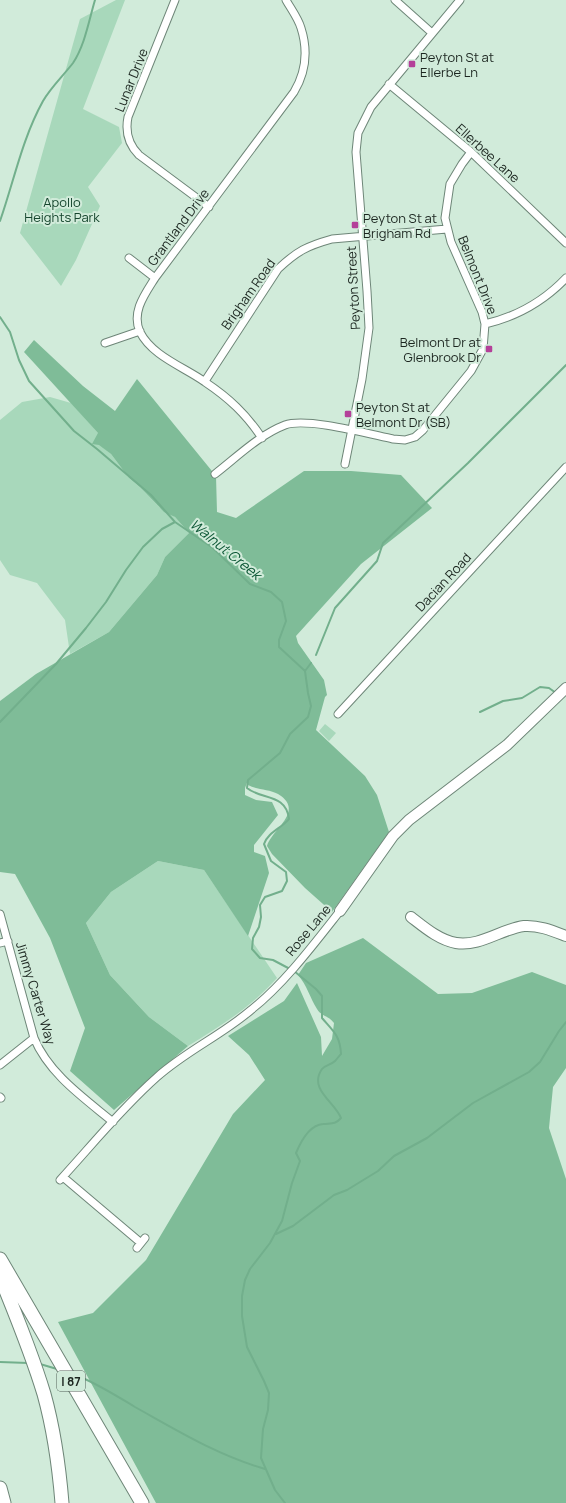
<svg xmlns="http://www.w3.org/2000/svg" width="566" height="1503" font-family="Manrope,sans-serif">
  <rect width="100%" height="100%" fill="#d1ebda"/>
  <path fill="#a8d8bb" d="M116,0H125L83,109L119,127L122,143L88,187L100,206L76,260L61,286L20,233L80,19Z
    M50,397L71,403L99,434L93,444H99L111,454L129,478L140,487L159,507L175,517L189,533L165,557L157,575L109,632L70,654L65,620L37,583L10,575L0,560V420L22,402Z
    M325,724L336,733L329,741L319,731Z
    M158,861L204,870L277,978C250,1008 222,1025 188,1046L149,1017L110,975L86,923L111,892Z"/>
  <path fill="#7fbc98" d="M34,340L83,386L115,411L137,379L216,476L217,512L236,518L304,471H351L401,475L432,508L361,564L296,636L298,643L324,680L327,695L325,697L316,730L365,776L377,795L389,832L332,912L305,888L272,854L267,846C271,830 306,811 278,794C269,789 257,790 248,785V780L245,788V795L256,800L272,802L278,815L254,845V852L265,856L269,873L248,936L204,870L158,861L111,892L86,923L110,975L149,1017L188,1046L114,1110L70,1071L85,1028L50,938L15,874L0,872V701L36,674L109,632L157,575L165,557L189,533L175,517L164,512L140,487L129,478L111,454L99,445L92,444L98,433L24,352Z
    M363,938L438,994L472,993L532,972L566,985V1068L553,1087L549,1128L566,1179V1503H156L58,1322L93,1313L146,1260L233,1114L265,1080L249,1055L228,1036L284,1001L297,983L321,1037L322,1056L332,1039L334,1023C328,1015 322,1017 317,1009C310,998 307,985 298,975L306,963Z"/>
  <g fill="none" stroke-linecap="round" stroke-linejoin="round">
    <path stroke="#72af8c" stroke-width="2" d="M0,221C14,181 22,139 43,101C51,87 63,76 73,63C85,45 89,20 95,0
      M0,317L10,332L19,360L29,381L74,431L97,449L151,495L175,522L213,548L250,584L271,592L282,602L286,621L279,640V647L305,671L308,693L311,706L308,717L290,734L280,753L248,780L247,788C261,800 286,793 289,819C282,828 268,832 264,844L271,861L286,872L287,881L282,891L265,897L260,905L261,917L259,927L253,938L252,949L260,958L273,960L290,969
      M316,655L335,608L377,561L383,543L468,463L566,365
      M305,671L311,663
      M480,712L503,701L522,698L540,687L549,688L556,693
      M0,722L56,664L86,628L106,602L126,570L143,547L162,529L175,522
      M276,1234L293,1226L334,1195L347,1190L378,1171L394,1156L427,1138L473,1103L529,1072L540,1062L559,1031L566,1022
      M0,1362L28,1363
      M40,1364L57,1369
      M73,1374C95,1382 115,1395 135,1407C178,1431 217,1455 265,1469
      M285,1503L275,1490L261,1458L263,1429L268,1410L269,1393L264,1381L247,1347L242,1316V1296L245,1280L250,1269L270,1243L282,1221L292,1183L300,1161L296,1153C301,1141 309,1125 323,1124C331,1123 335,1125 341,1118C335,1102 308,1089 322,1069C325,1065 331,1065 335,1061C337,1059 339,1056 341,1054C340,1035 333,1031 322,1018V996L316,989L294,971"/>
    <g stroke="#6e8678" stroke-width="9">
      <path id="street" d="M175,0L128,117C125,132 128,144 139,155L209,207
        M395,0L432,33
        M389,84L471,152L566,243
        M129,258L155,278
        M485,324C515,317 544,301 566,278
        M105,343L140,331
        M205,381L278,269C297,251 307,246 332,239L447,229
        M262,438C246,414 229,398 205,382C184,367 152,356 140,332C131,312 145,294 155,278L294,92C306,72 308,50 301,28C298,18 291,9 286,0
        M345,464L362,379L369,328L367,291L356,152L358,133L371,107L460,0
        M215,474C237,457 259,435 285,425C306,417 369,434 393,439L405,440L415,437L423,430L471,371L483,349L485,324L482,312L451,242L445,218L450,184L462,164L471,152
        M338,714L566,467
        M0,914L34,1038C49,1074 84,1098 113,1122
        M0,943L8,941
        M0,1065L34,1038
        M0,1097L1,1098
        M63,1177L141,1243
        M60,1180C92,1145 122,1108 157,1077C186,1051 222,1035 251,1010C284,984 314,944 340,911
        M137,1248L145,1238"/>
    </g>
    <g stroke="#6e8678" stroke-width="12">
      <path id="secondary" d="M340,911L393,836L409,820L507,745L566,688
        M411,917C424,927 439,940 456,943C480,947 501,929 524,926C539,925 553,931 566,936"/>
    </g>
    <g stroke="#6e8678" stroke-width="15">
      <path id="highway" d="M0,1259L142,1503
        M0,1276C16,1315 32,1354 44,1394C54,1430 59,1466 62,1503
        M0,1488L4,1503"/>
    </g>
    <use href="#street" stroke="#fff" stroke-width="7"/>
    <use href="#secondary" stroke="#fff" stroke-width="10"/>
    <use href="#highway" stroke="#fff" stroke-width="13"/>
  </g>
  <g fill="#b44099" stroke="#d1ebda" stroke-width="1.5">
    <rect x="408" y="60" width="8" height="8" rx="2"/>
    <rect x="351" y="221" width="8" height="8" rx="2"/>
    <rect x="485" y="345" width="8" height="8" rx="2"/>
    <rect x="344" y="410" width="8" height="8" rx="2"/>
  </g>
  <g text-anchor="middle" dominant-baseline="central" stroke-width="4" stroke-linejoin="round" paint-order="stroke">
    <rect fill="#d1ebda" stroke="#526158" stroke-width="1" x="57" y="1371" width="28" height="20" rx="3"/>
    <g font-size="12" font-weight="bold" fill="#1c2620">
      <text x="71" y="1381">I 87</text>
    </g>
    <g font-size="13" fill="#1c2620" stroke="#d1ebda" text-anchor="start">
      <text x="420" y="57">Peyton St at<tspan x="420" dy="15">Ellerbe Ln</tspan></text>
      <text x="363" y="218">Peyton St at<tspan x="363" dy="15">Brigham Rd</tspan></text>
      <text x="481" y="342" text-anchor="end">Belmont Dr at<tspan x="481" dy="15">Glenbrook Dr</tspan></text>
      <text x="356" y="407">Peyton St at<tspan x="356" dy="15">Belmont Dr (SB)</tspan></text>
    </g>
    <g font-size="13" fill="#1c2620" stroke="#d1ebda">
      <text transform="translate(131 80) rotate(-68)">Lunar Drive</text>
      <text transform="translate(488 153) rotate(42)">Ellerbee Lane</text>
      <text transform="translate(178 227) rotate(-53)">Grantland Drive</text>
      <text transform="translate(478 275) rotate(68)">Belmont Drive</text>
      <text transform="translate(353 288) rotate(-93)">Peyton Street</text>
      <text transform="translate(248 294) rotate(-55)">Brigham Road</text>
      <text transform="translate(443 582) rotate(-47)">Dacian Road</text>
      <text transform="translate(308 930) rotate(-50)">Rose Lane</text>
      <text transform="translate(36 993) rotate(73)">Jimmy Carter Way</text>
    </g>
    <g font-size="13" fill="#16462e" stroke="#d1ebda">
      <text x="62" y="202">Apollo<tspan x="62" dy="15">Heights Park</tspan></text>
    </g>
    <g font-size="14" font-style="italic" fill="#0e5837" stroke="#d1ebda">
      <text transform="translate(226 549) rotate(39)">Walnut Creek</text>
    </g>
  </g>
</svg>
